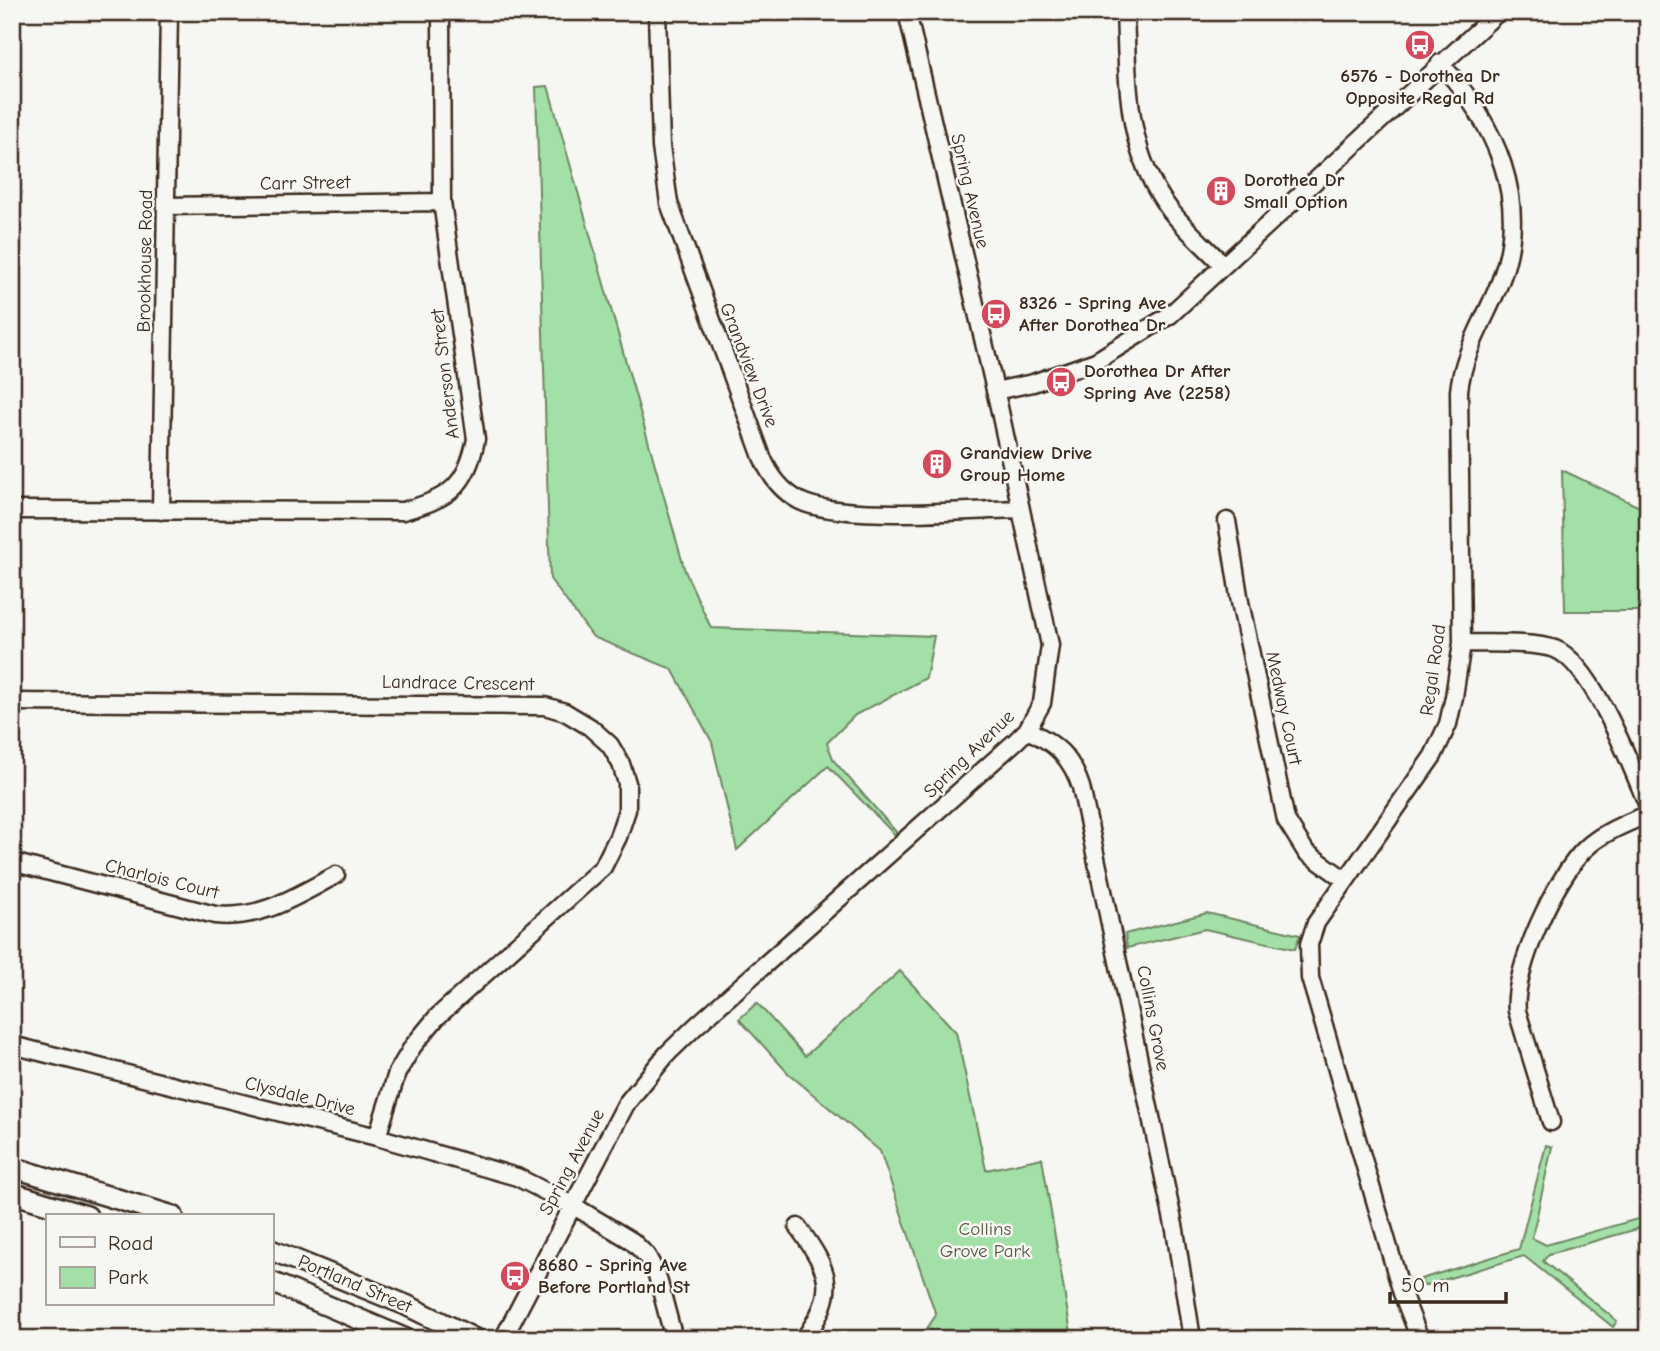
<svg xmlns="http://www.w3.org/2000/svg" width="1660" height="1351" font-family="'Comic Neue',sans-serif">
  <rect width="100%" height="100%" fill="#f6f6f2"/>
  <filter id="ink" filterUnits="userSpaceOnUse"><feTurbulence type="fractalNoise" baseFrequency=".0143" numOctaves="2"/><feDisplacementMap in="SourceGraphic" scale="14" xChannelSelector="R" yChannelSelector="G"/><feConvolveMatrix kernelMatrix="1 2 1 2 8 2 1 2 1" color-interpolation-filters="sRGB"/></filter>
  <g filter="url(#ink)">
    <path fill="#a2e0a7" stroke="#6e8562" stroke-width="2" d="M548,86L685,571L711,628L934,636L926,678L855,715L827,743L834,761L897,833L895,835L828,766L737,850L712,742L672,669L593,637L550,579L536,87Z
      M1562,470L1648,511V611H1565Z
      M1207,913L1300,935L1295,949L1205,929L1127,948L1125,934Z
      M900,971L956,1032L986,1170L1042,1158L1072,1339H949L940,1334L937,1339H920L936,1315L880,1151L788,1073L739,1019L757,1003L805,1056Z
      M1546,1145L1552,1147L1532,1238L1546,1245L1648,1216V1226L1549,1254L1543,1261L1617,1321L1613,1327L1524,1256L1423,1286L1421,1279L1519,1249Z"/>
    <g fill="none" stroke-linecap="round" stroke-linejoin="round">
      <g stroke="#3b2a1e" stroke-width="21">
        <path id="minor" d="M657,12L661,147L669,203L762,457C770,476 781,491 800,501C840,521 970,510 1020,509
          M1125,12C1128,81 1125,152 1170,210C1186,230 1206,247 1223,265
          M167,206L442,202
          M995,391L1033,383L1096,361L1170,315L1498,12
          M12,510L403,511C448,499 467,487 476,439L442,202L441,12
          M161,511L169,12
          M1227,521L1240,602L1286,820L1306,852L1344,879
          M1462,643C1488,644 1531,641 1555,649C1593,664 1632,768 1648,806
          M12,702L545,706L565,712L590,727L610,745L621,764L627,783V810L618,837L603,867L437,1017L413,1046L397,1073L377,1137
          M1027,730C1056,743 1071,757 1081,787L1175,1230L1192,1339
          M12,862L215,915C261,920 296,896 336,875
          M12,1045L377,1137L517,1177L572,1205L632,1241L647,1256L657,1275L674,1339
          M1551,1122L1517,1011C1512,971 1556,876 1586,848C1603,832 1626,824 1648,814
          M798,1227C831,1273 838,1290 804,1339
          M503,1339L626,1104L667,1054L696,1026L1016,741L1027,730L1042,703L1050,645L999,407L907,12
          M1420,1339L1402,1293L1316,998L1310,978L1309,944L1316,923L1433,756L1448,724L1454,697L1462,643L1459,391C1463,351 1486,319 1500,282C1532,201 1495,123 1440,63"/>
      </g>
      <g stroke="#3b2a1e" stroke-width="24">
        <path id="major" d="M12,1167L173,1216
          M12,1193L87,1216
          M271,1250L406,1305L475,1339
          M271,1282L406,1339"/>
      </g>
      <use href="#minor" stroke="#f6f6f2" stroke-width="16"/>
      <use href="#major" stroke="#f6f6f2" stroke-width="19"/>
    </g>
  </g>
  <defs>
    <g id="bus-disc" transform="scale(1.575)"><circle r="9.5" fill="#d1495b" stroke="#f6f6f2"/><path d="M-5-6H5V4H4V6H2V4H-2V6H-4V4H-5ZM-3.5-4V0h7V-4ZM-3.5 1.2v1.5H-2V1.2ZM2 1.2v1.5H3.5V1.2Z" fill="#fff"/></g>
    <g id="building-disc" transform="scale(1.575)"><circle r="9.5" fill="#d1495b" stroke="#f6f6f2"/><path d="M-4-6H4V6H1V3H-1V6H-4ZM-2.5-4.3h1.7v1.8h-1.7ZM.8-4.3h1.7v1.8H.8ZM-2.5-1h1.7V.8h-1.7ZM.8-1h1.7V.8H.8Z" fill="#fff"/></g>
  </defs>
  <g fill-rule="evenodd">
    <use href="#bus-disc" x="1420" y="45"/>
    <use href="#building-disc" x="1221" y="191"/>
    <use href="#bus-disc" x="996" y="314"/>
    <use href="#bus-disc" x="1061" y="382"/>
    <use href="#building-disc" x="937" y="464"/>
    <use href="#bus-disc" x="515" y="1276"/>
  </g>
  <g text-anchor="middle" dominant-baseline="central" stroke-width="5" stroke-linejoin="round" paint-order="stroke">
    <g font-size="19" font-weight="bold" fill="#3b2a1e" stroke="#f6f6f2" text-anchor="start">
      <text x="1420" y="76" text-anchor="middle">6576 - Dorothea Dr<tspan x="1420" dy="22">Opposite Regal Rd</tspan></text>
      <text x="1244" y="180">Dorothea Dr<tspan x="1244" dy="22">Small Option</tspan></text>
      <text x="1019" y="303">8326 - Spring Ave<tspan x="1019" dy="22">After Dorothea Dr</tspan></text>
      <text x="1084" y="371">Dorothea Dr After<tspan x="1084" dy="22">Spring Ave (2258)</tspan></text>
      <text x="960" y="453">Grandview Drive<tspan x="960" dy="22">Group Home</tspan></text>
      <text x="538" y="1265">8680 - Spring Ave<tspan x="538" dy="22">Before Portland St</tspan></text>
    </g>
    <g font-size="19" fill="#3b2a1e" stroke="#f6f6f2">
      <text transform="translate(305 183) rotate(-1)">Carr Street</text>
      <text transform="translate(970 191) rotate(77)">Spring Avenue</text>
      <text transform="translate(145 261) rotate(-89)">Brookhouse Road</text>
      <text transform="translate(749 365) rotate(69)">Grandview Drive</text>
      <text transform="translate(445 374) rotate(-97)">Anderson Street</text>
      <text transform="translate(1433 670) rotate(-82)">Regal Road</text>
      <text transform="translate(458 683) rotate(1)">Landrace Crescent</text>
      <text transform="translate(1284 708) rotate(78)">Medway Court</text>
      <text transform="translate(969 754) rotate(-44)">Spring Avenue</text>
      <text transform="translate(162 879) rotate(14)">Charlois Court</text>
      <text transform="translate(1153 1018) rotate(79)">Collins Grove</text>
      <text transform="translate(300 1096) rotate(14)">Clysdale Drive</text>
      <text transform="translate(572 1162) rotate(-62)">Spring Avenue</text>
      <text transform="translate(355 1284) rotate(23)">Portland Street</text>
    </g>
    <g font-size="19" fill="#555840" stroke="#f6f6f2">
      <text x="985" y="1229">Collins<tspan x="985" dy="22">Grove Park</tspan></text>
    </g>
  </g>
  <rect width="1660" height="1351" fill="none" stroke="#f6f6f2" stroke-width="42"/>
  <rect x="21" y="21" width="1618" height="1309" fill="none" stroke="#3b2a1e" stroke-width="2.5" filter="url(#ink)"/>
  <rect x="46" y="1214" width="228" height="91" fill="#f6f6f2" stroke="#aba49d" stroke-width="2"/>
  <rect x="60" y="1237" width="35" height="10" fill="#f6f6f2" stroke="#aba49d" stroke-width="2"/>
  <text x="108" y="1250" font-size="21" fill="#3b2a1e">Road</text>
  <rect x="60" y="1267" width="35" height="21" fill="#a2e0a7" stroke="#aba49d" stroke-width="2"/>
  <text x="108" y="1284" font-size="21" fill="#3b2a1e">Park</text>
  <path d="M1390 1292v10h116v-10" fill="none" stroke="#3b2a1e" stroke-width="3.5"/>
  <text x="1401" y="1292" font-size="21" fill="#3b2a1e" stroke="#f6f6f2" stroke-width="5" paint-order="stroke">50 m</text>
</svg>
